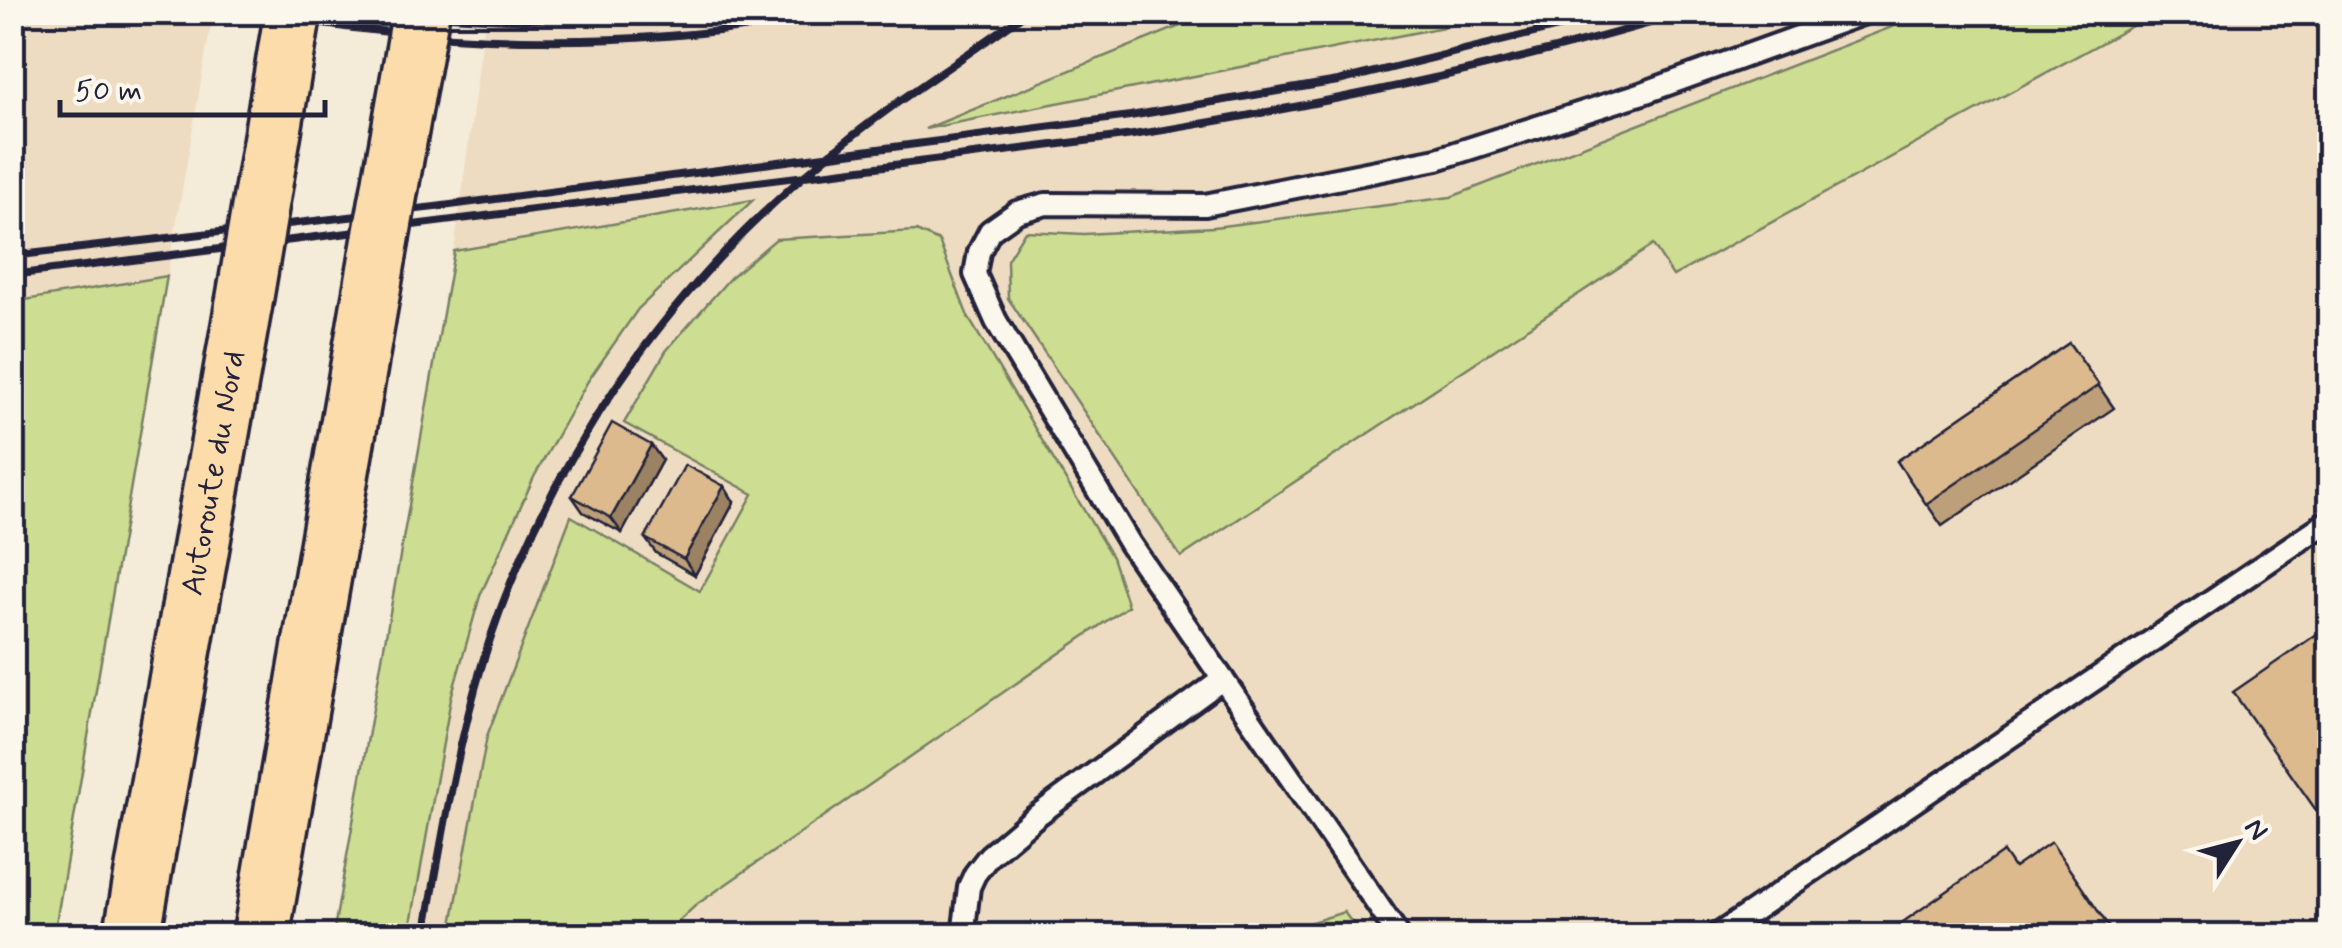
<svg xmlns="http://www.w3.org/2000/svg" width="2342" height="948" font-family="Mynerve,sans-serif">
  <rect width="100%" height="100%" fill="#f5ebd9"/>
  <filter id="ink" filterUnits="userSpaceOnUse"><feTurbulence type="fractalNoise" baseFrequency=".01" numOctaves="2"/><feDisplacementMap in="SourceGraphic" scale="20" xChannelSelector="R" yChannelSelector="G"/><feConvolveMatrix kernelMatrix="1 2 1 2 8 2 1 2 1" color-interpolation-filters="sRGB"/></filter>
  <g filter="url(#ink)">
    <path fill="#eedcc2" d="M13,13H213L167,276L13,302Z
      M486,13H1212L933,127L1515,13H1928L1451,197L1214,227L1084,234L1025,231L1182,557L1654,245L1674,276L2156,13H2329V935L1361,936L1344,912L1270,936L664,935L696,905L1112,557L968,317L939,241L776,239L730,278L666,351L624,424L754,493L700,591L571,517L487,736L450,935L410,936L451,698L480,596L534,477L588,381L638,309L752,201L454,251Z"/>
    <path fill="#cddd91" stroke="#788066" stroke-width="2.5" d="M1212,13H1515L925,129Z
      M1928,13H2156L1673,276L1653,245L1181,557L1008,298L1007,260L1025,231L1084,234L1214,227L1451,197Z
      M753,200L638,309L588,381L534,477L480,596L451,698L409,935H333L454,251Z
      M916,231L939,241L968,317L1112,557L1128,606L696,905L664,935H450L487,736L571,516L700,591L753,494L624,423L666,351L730,278L776,239Z
      M167,276L54,935H13V302Z
      M1344,912L1361,935H1270Z"/>
    <g fill="none" stroke-linecap="round" stroke-linejoin="round">
      <g stroke="#22223b" stroke-width="28">
        <path id="lane" d="M963,936L969,887L975,874L989,856L1035,817L1223,679
          M1399,936L1130,544L996,321L975,274L979,252L990,231L1017,212L1046,204L1205,205L1437,159L1643,93L1867,12
          M1716,936L2330,520"/>
      </g>
      <g stroke="#22223b" stroke-width="62">
        <g id="highway">
          <path id="s1" d="M132,936L244,303"/>
          <path d="M261,936L378,255"/>
        </g>
      </g>
      <use href="#lane" stroke="#fbf7ec" stroke-width="20"/>
      <use href="#highway" stroke="#fddcac" stroke-width="55"/>
      <path stroke="#22223b" stroke-width="8" d="M248,12C441,47 645,52 838,12
        M369,12L524,20L703,12
        M12,256L435,207L1130,116L1338,81L1619,12
        M12,275L1133,135C1321,105 1505,67 1688,12
        M425,936C441,843 456,751 483,661C544,464 666,290 824,159C888,105 960,61 1027,12"/>
      <g stroke="#22223b" stroke-width="62" stroke-linecap="butt">
        <path id="highway-bridge" d="M378,255L421,12
          M244,303L293,12"/>
      </g>
      <use href="#highway-bridge" stroke="#fddcac" stroke-width="55"/>
    </g>
    <path fill="#bda07a" stroke="#22223b" stroke-width="2.5" d="M2069,343L2114,408L1942,526L1897,461Z
      M651,445L662,460L622,533L583,512L572,496Z
      M724,486L734,502L695,575L656,553L645,538Z"/>
    <path fill="#9a8263" stroke="#22223b" stroke-width="2.5" d="M651,445L662,460L622,533L611,518Z
      M724,486L734,502L695,575L684,559Z"/>
    <path fill="#dcba8e" stroke="#22223b" stroke-width="2.5" d="M2069,343L2099,385L1926,504L1897,461Z
      M612,423L651,445L611,518L572,496Z
      M685,465L724,486L684,559L645,538Z
      M2330,625V830L2233,692Z
      M2051,842L2115,936H1883L2003,852L2014,868Z"/>
  </g>
  <g text-anchor="middle" dominant-baseline="central" stroke-width="8" stroke-linejoin="round" paint-order="stroke">
    <g font-size="32" fill="#22223b" stroke="#fbf7ec">
      <text stroke="none"><textPath href="#s1" startOffset="470">Autoroute du Nord</textPath></text>
    </g>
  </g>
  <rect width="2342" height="948" fill="none" stroke="#fbf7ec" stroke-width="50"/>
  <rect x="25" y="25" width="2292" height="898" fill="none" stroke="#22223b" stroke-width="4" filter="url(#ink)"/>
  <g transform="translate(2237 843) rotate(54)" stroke="#fbf7ec" stroke-width="8" paint-order="stroke">
  <path d="M0-8L18 38L0 25L-18 38Z" fill="#22223b"/>
  <text y="-15" font-size="28" font-weight="bold" text-anchor="middle" fill="#22223b">N</text>
  </g>
  <path d="M60 100v15h265v-15" fill="none" stroke="#22223b" stroke-width="5"/>
  <text x="75" y="100" font-size="30" fill="#22223b" stroke="#fbf7ec" stroke-width="8" paint-order="stroke">50 m</text>
</svg>
